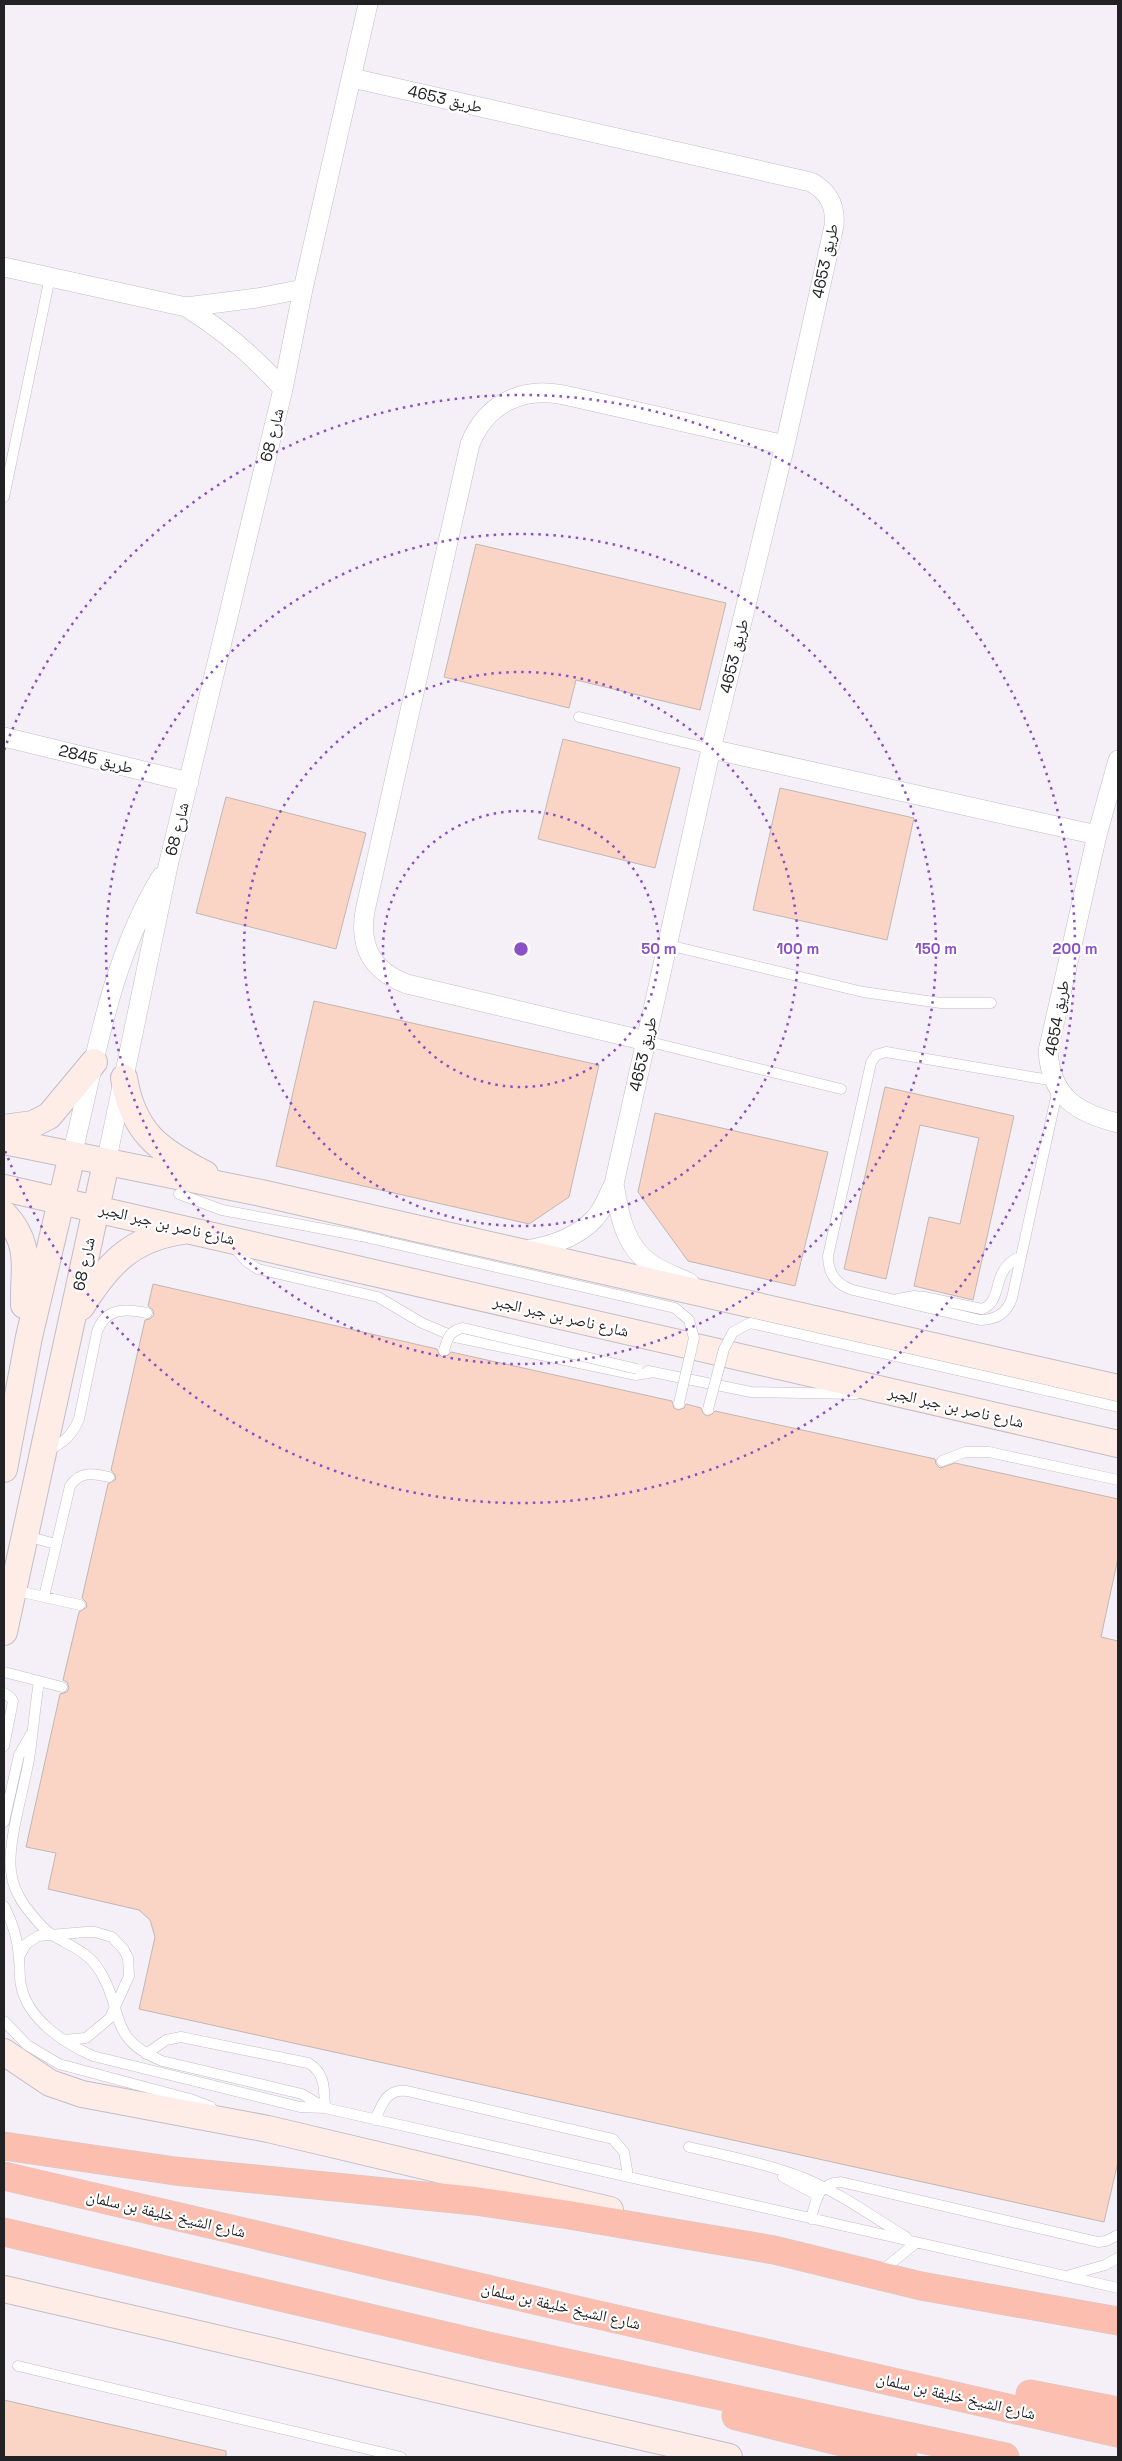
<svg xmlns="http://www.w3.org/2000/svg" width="1122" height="2461" font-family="'Space Grotesk','Noto Naskh Arabic',sans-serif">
  <rect width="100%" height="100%" fill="#f5f0f8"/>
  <path fill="#fad5c5" stroke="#c1b7b3" d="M476,544L726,603L700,710L576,680L569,708L444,677Z
    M563,739L680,768L655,868L538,839Z
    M780,788L914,818L887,940L753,910Z
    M226,797L366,833L336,949L196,913Z
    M314,1001L599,1065L569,1197L529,1224L276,1166Z
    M885,1087L1014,1116L973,1300L914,1286L929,1217L960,1224L979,1138L920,1125L886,1279L844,1269Z
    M655,1113L828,1152L795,1286L688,1261L638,1192Z
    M153,1284L437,1349L439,1354L442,1357L448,1355L451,1352L672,1401L674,1408L678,1410L684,1408L686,1404L701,1408L703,1413L707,1416L712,1414L715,1411L935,1459L936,1464L940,1468L955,1463L1118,1499V1558L1101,1637L1118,1641V2162L1104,2222L139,2009L155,1937L150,1920L139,1910L48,1889L56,1853L26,1847L60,1694L67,1692L69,1688L67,1682L63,1680L79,1612L87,1607L86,1602L82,1598L108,1484L116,1479L115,1475L111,1470L145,1320L150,1319L154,1315L153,1310L148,1306Z
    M4,2400L226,2451V2457H4Z"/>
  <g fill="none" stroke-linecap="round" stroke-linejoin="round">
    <g stroke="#c3bdc6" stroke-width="11">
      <path id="service" d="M4,497L50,277
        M579,717L711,749
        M668,945L863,992L941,1003H991
        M646,1041L841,1089
        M1055,1081L886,1052L876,1055L871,1063L828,1256C828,1274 837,1285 853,1290L980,1320C996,1320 1007,1313 1012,1298L1058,1088
        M179,1194L222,1210L361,1236
        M233,1246L247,1262L258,1269L378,1297L422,1323L455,1337L636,1375L654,1372
        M898,1299L914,1296L924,1297L982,1309C1005,1300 989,1270 1021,1256
        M648,1371L751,1392L856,1394
        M1049,1391L1118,1407
        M47,1451C63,1443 72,1436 79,1419L97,1332C105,1308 125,1308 147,1313
        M942,1461L965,1452H989L1118,1480
        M26,1536L56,1544
        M13,1590L80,1605
        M44,1597L70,1486C80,1471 93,1473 109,1477
        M4,1672L62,1687
        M39,1681C35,1707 33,1733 29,1759C24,1789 7,1844 11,1871C12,1884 18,1896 25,1906C33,1916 43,1930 54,1936C72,1947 89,1952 101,1973C125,2013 107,2038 162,2061L302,2094L325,2108
        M4,1693L10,1697L13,1701L4,1746
        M4,1822L19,1755L31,1734
        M4,1906C12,1921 18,1940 19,1958C20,1967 19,1976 21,1985C27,2019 64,2043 93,2056L300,2107L325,2108L1118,2288
        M19,1957L26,1944L38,1936L86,1932H95L112,1937L124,1950L128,1958L129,1976L110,2018L86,2038L63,2040
        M4,2021L27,2045L59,2064L190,2099L211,2107
        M146,2054L166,2040L181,2037L308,2063C326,2073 324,2090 325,2108
        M375,2120C382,2104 387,2088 407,2091L613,2139L624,2152L628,2176
        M689,2147C728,2156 767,2164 804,2178C840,2193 873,2217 906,2237
        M783,2177L817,2195
        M811,2219C816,2200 818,2183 841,2182L1098,2242L1106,2241L1118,2235
        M880,2272L916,2243
        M1070,2275L1105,2265L1118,2258
        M18,2366L401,2457"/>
    </g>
    <g stroke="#c3bdc6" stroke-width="20">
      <path id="minor" d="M352,78L811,182C829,192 836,206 834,226L785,445L711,749L614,1184C608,1195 603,1210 595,1218C577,1238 551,1246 526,1250
        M4,267L186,307L257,298L303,289
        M186,307C223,330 254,356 283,389
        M4,737L189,782
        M711,749L1097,835
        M1118,760L1097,835L1048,1051C1051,1097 1077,1113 1118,1123
        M646,1041L407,984C372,971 359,947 365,911L470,444C486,404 522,386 564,395L785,445
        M72,1155C95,1062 110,960 161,877
        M106,1163L168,866L283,389L303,289L368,4
        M614,1184C619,1213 624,1246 651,1264C663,1272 677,1277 690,1283"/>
    </g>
    <g stroke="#c3bdc6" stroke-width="28">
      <path id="secondary" d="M124,1078C133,1132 158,1150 205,1174
        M4,1128L33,1124L49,1116L94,1062
        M4,1141L261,1193L1118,1388
        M4,1188L1118,1444
        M4,1214C33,1245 23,1269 24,1305
        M81,1307C107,1265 131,1238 183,1231
        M4,1469L29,1337L72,1155
        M4,1632L106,1163
        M4,2052L50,2083L82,2094L268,2129L610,2210
        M4,2289L729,2457"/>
    </g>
    <g stroke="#cececf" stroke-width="29">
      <path id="motorway" d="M4,2146L175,2171L475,2201L569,2215L774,2250L921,2286L1118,2321
        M4,2176L581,2311L1118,2433
        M4,2232L497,2348L1005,2457
        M1030,2394L1118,2411
        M736,2416L903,2457"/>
    </g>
    <use href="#service" stroke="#fff" stroke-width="10"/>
    <use href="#minor" stroke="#fff" stroke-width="19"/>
    <use href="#secondary" stroke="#feece7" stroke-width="26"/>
    <use href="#motorway" stroke="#fcbeaf" stroke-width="28"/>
    <g stroke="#c3bdc6" stroke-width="11" stroke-linecap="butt">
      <path id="service-bridge" d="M361,1236L675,1308L689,1320L694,1338L679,1403
        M444,1350C448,1338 449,1331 463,1328L637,1369
        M708,1409L724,1349L733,1332L750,1323L1049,1391"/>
    </g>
    <use href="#service-bridge" stroke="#fff" stroke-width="10"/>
  </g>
  <g fill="none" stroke="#8b50c6" stroke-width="2.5" stroke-dasharray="2.5 5">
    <circle cx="521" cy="949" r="138"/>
    <circle cx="521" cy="949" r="277"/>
    <circle cx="521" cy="949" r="415"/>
    <path d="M4 750A554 554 0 1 1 4 1148"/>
  </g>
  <g text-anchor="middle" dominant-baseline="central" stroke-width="4.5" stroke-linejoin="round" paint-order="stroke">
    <g font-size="16" fill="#222124" stroke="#fff">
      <text transform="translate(445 99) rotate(13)">طريق 4653</text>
      <text transform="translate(825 261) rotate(-78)">طريق 4653</text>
      <text transform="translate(272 435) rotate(-76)">شارع 68</text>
      <text transform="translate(734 656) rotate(-76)">طريق 4653</text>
      <text transform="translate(96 759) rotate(14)">طريق 2845</text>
      <text transform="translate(177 829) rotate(-76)">شارع 68</text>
      <text transform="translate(1057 1018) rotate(-80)">طريق 4654</text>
      <text transform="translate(643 1054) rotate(-77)">طريق 4653</text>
      <text transform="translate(167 1224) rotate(13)">شارع ناصر بن جبر الجبر</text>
      <text transform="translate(84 1264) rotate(-78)">شارع 68</text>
      <text transform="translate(561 1316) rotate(13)">شارع ناصر بن جبر الجبر</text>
      <text transform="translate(956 1407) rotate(13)">شارع ناصر بن جبر الجبر</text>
      <text transform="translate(166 2214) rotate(13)">شارع الشيخ خليفة بن سلمان</text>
      <text transform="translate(561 2306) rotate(13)">شارع الشيخ خليفة بن سلمان</text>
      <text transform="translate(956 2396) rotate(13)">شارع الشيخ خليفة بن سلمان</text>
    </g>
  </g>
  <circle cx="521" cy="949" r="8" fill="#8b50c6" stroke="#fff" stroke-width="2.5"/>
  <g font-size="15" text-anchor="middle" font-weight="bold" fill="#8b50c6" stroke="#fff" stroke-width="4.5" stroke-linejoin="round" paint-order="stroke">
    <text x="659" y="954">50 m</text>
    <text x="798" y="954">100 m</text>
    <text x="936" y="954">150 m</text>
    <text x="1075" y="954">200 m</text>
  </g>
  <rect width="1122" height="2461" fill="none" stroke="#222124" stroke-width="10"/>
</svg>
